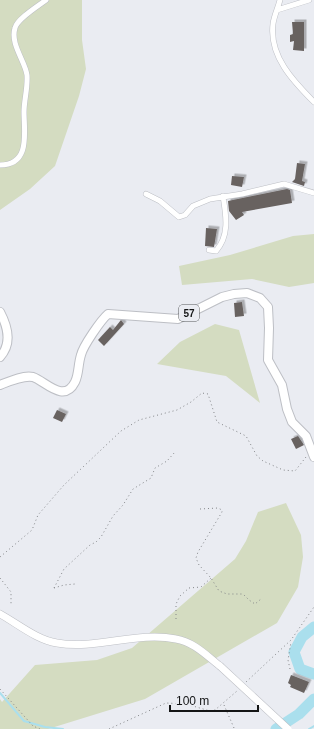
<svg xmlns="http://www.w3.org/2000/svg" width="314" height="729" font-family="Helvetica,sans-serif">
  <defs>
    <filter id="shadow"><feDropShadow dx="2.5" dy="-2.5" stdDeviation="0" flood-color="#0004"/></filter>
  </defs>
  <rect width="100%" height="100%" fill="#eaecf2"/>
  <path fill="#d4dcc1" d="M0,0H82V40L86,69L79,96L55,166L30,189L0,210Z
    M314,234V283L289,287L252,279L182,285L179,266L230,255L293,236Z
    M215,324L239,330L260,403L226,376L157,364L180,342Z
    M286,503L301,535L303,557L298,587L277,623L145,699L48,729H0V699L2,702L35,665L97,660L132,648L235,559L246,541L258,512Z"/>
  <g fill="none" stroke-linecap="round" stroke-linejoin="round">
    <path stroke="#aadfed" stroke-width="2" d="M0,693L24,721L45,727L63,729
      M309,729L314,726"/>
    <path stroke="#aadfed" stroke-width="11" d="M314,627L302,637L294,652L300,669L314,674
      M276,729L299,714L314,699"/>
  </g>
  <path fill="#686260" filter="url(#shadow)" d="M292,22H304V51L293,50L294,41L290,42V35L293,34Z
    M297,163L305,164L302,181L305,182L304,186L292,182L295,179Z
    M232,176L244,177L242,187L231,185Z
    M287,189L290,190L292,203L242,212L244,215L236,220L229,211L228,201Z
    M206,228L217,229L214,247L205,246Z
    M242,302L244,316L235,317L234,303Z
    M121,320L124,324L104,346L98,340L110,327L113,330Z
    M57,410L66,414L62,422L53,418Z
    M298,436L304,445L296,449L291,439Z
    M291,675L309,682L304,693L290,687L291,685L288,683Z"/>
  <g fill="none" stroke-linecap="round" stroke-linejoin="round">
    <g stroke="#bdbfc5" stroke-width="6">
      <path id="street" d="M280,0C278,8 274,16 273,24C269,56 293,81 314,102
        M277,10L309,0
        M0,165C31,165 24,132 24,112C24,100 28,88 27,75C25,61 10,44 15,28C17,19 38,6 46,0
        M146,194L160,201L179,217L185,215L193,206L210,199L242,194L284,184L314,193
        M209,250L216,251C230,235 226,215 223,196"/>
    </g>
    <g stroke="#bdbfc5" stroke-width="8">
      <path id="secondary" d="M0,614C18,624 37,640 57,643C96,650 137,631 176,639C194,642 207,656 220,666"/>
    </g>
    <g stroke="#bdbfc5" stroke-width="10">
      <path id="primary" d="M0,312C8,327 12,344 0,357
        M0,385C10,381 23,375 33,377C45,381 64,404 75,382C79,374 78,364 81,355C83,346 101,320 108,314L178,319L222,297L234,294L247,293L260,298L268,307L269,328L268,360L282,385L287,409L292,422L306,436L314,457"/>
    </g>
    <path stroke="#838588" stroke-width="1" stroke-dasharray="1 3" stroke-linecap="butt" d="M200,509L218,508L222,510V512L198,552L196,558L199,565L211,578L219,591L227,594H243L249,600L255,604L261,599
      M0,557L32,530L38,515L64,485L121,431L139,420L177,410L191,402L202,393L208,394L217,422L246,436L257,456L263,461L283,470L295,471L306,457
      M0,578L11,592V605
      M54,588L64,569L90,545L96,542L101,537L113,516L123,505L133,489L151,478L155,468L167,461L175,452
      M54,588L64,585L75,584
      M176,619V604L180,596L189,588L201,587L211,578
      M290,669L288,660L291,642
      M246,682L291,640L314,607
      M0,689L33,726L40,729
      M224,705L234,728
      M109,729L166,703L186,704L210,711L215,710L237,691"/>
    <use href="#street" stroke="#fff" stroke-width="5"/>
    <use href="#secondary" stroke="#fff" stroke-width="7"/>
    <use href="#primary" stroke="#fff" stroke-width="8"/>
    <g stroke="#bdbfc5" stroke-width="8" stroke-linecap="butt">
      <path id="secondary-bridge" d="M220,666L288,729"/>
    </g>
    <use href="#secondary-bridge" stroke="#fff" stroke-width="7"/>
  </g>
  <g text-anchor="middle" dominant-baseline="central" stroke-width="4" stroke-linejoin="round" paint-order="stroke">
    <rect fill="#eaecf2" stroke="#545658" stroke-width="1" x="179" y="305" width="20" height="16" rx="3"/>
    <g font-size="10" font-weight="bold" fill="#141516">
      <text x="189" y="313">57</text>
    </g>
  </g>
  <path d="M170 705v6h88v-6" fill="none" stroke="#141516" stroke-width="2"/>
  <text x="176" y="705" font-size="12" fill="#141516" stroke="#eaecf2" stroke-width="3" paint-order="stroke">100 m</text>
</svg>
